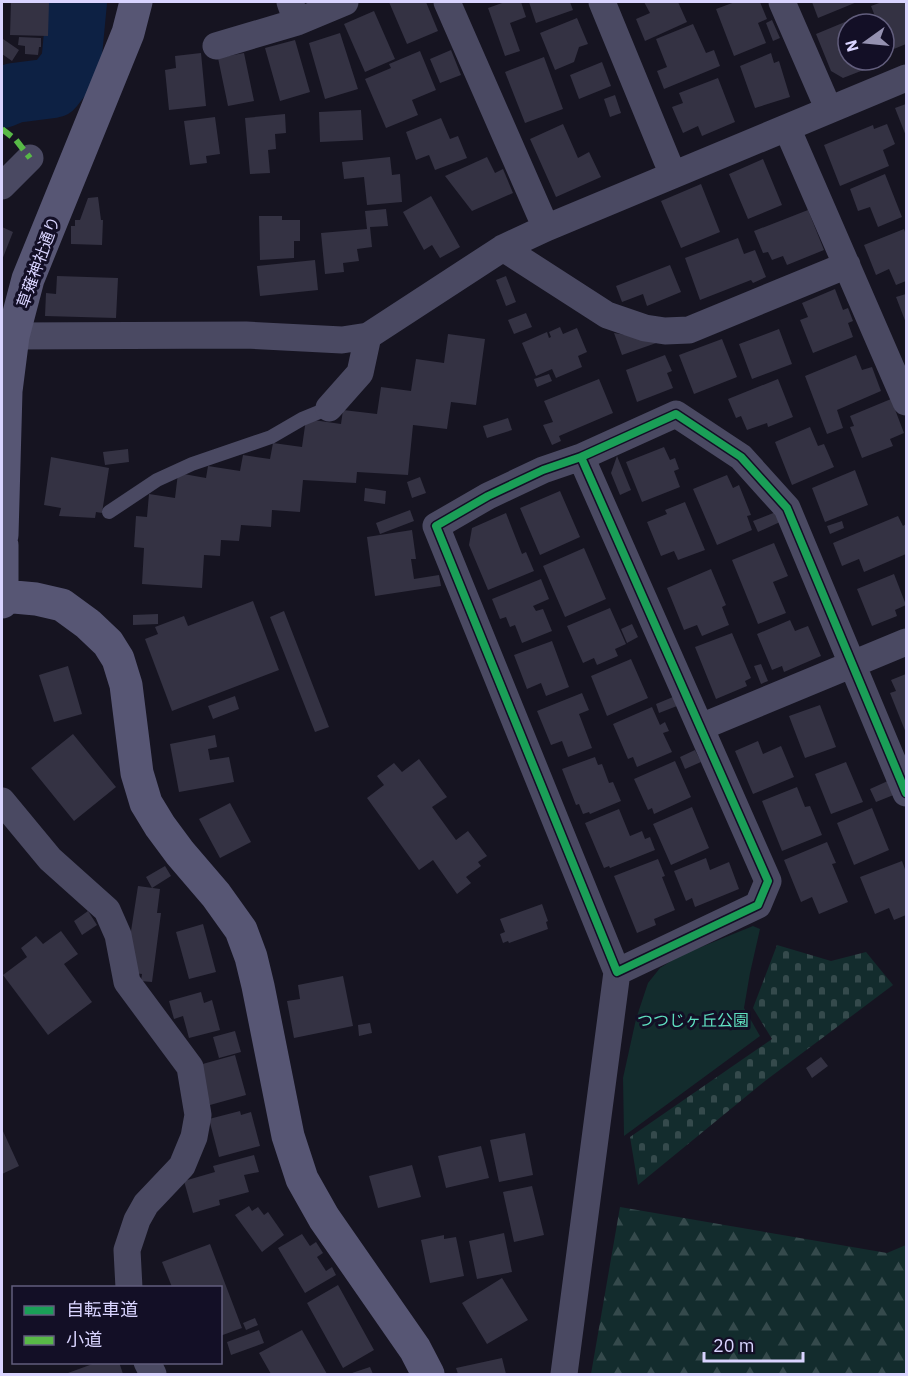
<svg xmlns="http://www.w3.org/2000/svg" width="908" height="1376" font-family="'IBM Plex Sans','Noto Sans JP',sans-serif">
  <defs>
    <pattern id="forest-firs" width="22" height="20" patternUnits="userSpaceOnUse" patternTransform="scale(1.5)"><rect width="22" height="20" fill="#132c2d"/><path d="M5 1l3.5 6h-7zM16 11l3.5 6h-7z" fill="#354a4c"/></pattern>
    <pattern id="cemetery-stones" width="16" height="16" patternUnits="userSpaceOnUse" patternTransform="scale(1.5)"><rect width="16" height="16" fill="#132c2d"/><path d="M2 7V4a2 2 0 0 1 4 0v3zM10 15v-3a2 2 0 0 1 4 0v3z" fill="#354a4c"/></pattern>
  </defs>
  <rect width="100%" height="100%" fill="#161421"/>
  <path fill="url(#forest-firs)" d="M620,1207L887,1253L906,1245V1374H591Z"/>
  <path fill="url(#cemetery-stones)" d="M777,945L831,961L866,952L893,985L765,1081L638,1185L630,1137L772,1039L753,1008Z"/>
  <path fill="#132c2d" d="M753,926L760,929L750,973L744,1008L760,1036L624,1136L623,1078L636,1019L648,983L660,968L679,956Z"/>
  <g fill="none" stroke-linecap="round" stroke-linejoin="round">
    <path stroke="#0d2144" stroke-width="60" d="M2,98L14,93L53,88L71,65L77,2"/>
  </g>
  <path fill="#343243" d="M11,2H49L48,36L10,35Z
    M389,2H426L438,31L407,44Z
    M505,2H521L526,17L510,23L520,51L505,56L488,8Z
    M529,2H570L573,10L536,23Z
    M644,2H678L687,22L645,41L636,19L650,13Z
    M735,2H760L767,19L758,23L766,43L734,56L716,9Z
    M812,2H857L818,18Z
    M882,2H906V44L889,51L884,38V24H878L871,6Z
    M374,11L395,59L365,72L344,24Z
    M857,17L860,24H848V60H862L866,69L843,78L831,71L816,34Z
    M577,18L588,44L579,47L574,62L555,70L540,33Z
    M772,20L780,38L773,41L766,23Z
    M693,24L706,53L714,50L720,66L664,89L657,71L667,67L656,39Z
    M340,33L358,89L325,99L309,43Z
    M19,37L41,38V47H39L38,55L25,54V46L18,45Z
    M3,39L19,50L12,61L2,54V42Z
    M295,40L310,92L280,101L265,48Z
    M451,50L461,75L440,83L430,59Z
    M420,51L436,90L412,100L418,115L386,128L365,79L391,68L389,64Z
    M201,53L206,106L169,110L165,70L176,68L175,56Z
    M244,53L254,101L228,106L218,58Z
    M771,53L774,63L779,61L790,97L755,108L740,66Z
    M544,57L563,109L525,123L505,72Z
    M602,62L611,86L579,99L570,75Z
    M718,78L735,122L702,136L698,126L683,133L672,107L683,103L679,93Z
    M615,95L621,113L610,117L604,99Z
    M906,104V136L895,108Z
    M361,110L363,140L320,142L319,112Z
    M285,114L286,133L275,134L276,149L268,150L270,173L250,174L245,118Z
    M215,117L220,154L206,156L207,163L190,165L184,121Z
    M441,118L450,139L458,136L467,158L435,170L429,155L416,160L406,132Z
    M563,124L578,158L589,152L601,177L556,197L530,139Z
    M887,124L895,144L883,150L889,166L840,186L824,145L873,125L874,129Z
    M390,157L392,175L400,174L402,202L367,205L364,177L344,179L342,162Z
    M487,157L495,173L503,169L513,193L472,211L445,176Z
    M763,159L782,205L748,219L729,174Z
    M885,174L902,217L878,227L870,207L858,211L850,189Z
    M701,184L720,232L681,248L661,201Z
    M431,196L460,247L440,258L432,245L424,250L403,212Z
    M98,197L101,220H103L102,245L71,244V226H75V220H80L88,198Z
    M386,209L388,226L370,227L372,247L357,249L359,261L343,263L344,272L325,274L321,233L367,229L365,211Z
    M808,210L824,250L787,265L783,256L772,260L768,252L763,253L754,231Z
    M259,216H282V220H300V241H294V258L260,260Z
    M2,227L13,232L2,260Z
    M904,229L906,235V281L896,285L889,269L876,275L864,245Z
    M738,238L744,254L755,250L766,277L753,283L751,280L700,300L685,258Z
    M315,260L318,290L260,296L257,266Z
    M670,265L681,292L647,306L643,294L622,302L616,286Z
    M57,276L118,278L116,318L45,316L46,293L56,294Z
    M506,276L516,302L506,306L496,280Z
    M835,289L843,310L848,308L853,321L848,323L853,337L813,353L800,320L808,317L802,303Z
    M906,294V323L896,297Z
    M526,313L532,327L514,334L508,320Z
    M560,327L563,334L577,328L587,352L578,356L582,367L556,378L552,369L536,376L522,343L547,332L549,338L551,337L549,332Z
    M779,329L792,364L752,379L739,344Z
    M614,333L662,341L622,355Z
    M448,334L485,339L476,405L451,402L447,429L413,425L408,475L357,472L356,483L303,480L300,512L272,510L271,527L241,525L239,541L221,540L220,556L204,555L202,588L142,584L144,548L134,547L136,516L147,517L149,494L175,498L178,473L206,478L208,466L240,471L243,455L270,459L273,443L302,447L306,419L341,424L343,410L377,414L381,387L411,391L416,359L444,363Z
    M722,339L737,377L694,394L679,355Z
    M665,355L672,371L667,373L673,388L637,402L626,370Z
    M856,355L862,370L872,367L881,391L837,410L843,428L827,434L805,376Z
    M549,374L552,381L537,387L534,379Z
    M599,379L613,413L559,436L561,441L552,445L543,425L553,422L544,401Z
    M778,379L793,417L768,427L767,423L747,430L741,416L736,418L728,399Z
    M891,399L904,433L890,439L893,446L862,458L850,427L854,426L850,416Z
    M508,418L512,430L487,438L483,426Z
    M810,427L818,446L824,444L834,467L792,485L775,442Z
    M664,447L670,460L675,458L679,469L674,471L680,487L642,502L626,462Z
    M128,449L129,462L105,465L103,452Z
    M617,456L631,490L620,495L611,473Z
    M51,457L109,468L102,513L96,512L95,518L59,516L61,508L44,505Z
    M855,470L868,505L825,522L812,488Z
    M727,475L733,488L739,485L751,515L747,516L752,530L717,545L693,489Z
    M420,477L426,493L412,498L407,482Z
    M365,488L386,491L385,504L364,501Z
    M560,491L580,537L540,555L520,508Z
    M685,502L705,550L678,560L674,551L661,556L647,522L667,514L665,510Z
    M410,510L414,521L380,534L376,523Z
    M776,512L780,522L758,532L753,521Z
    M506,513L522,554L526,552L534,571L488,590L469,545L472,528Z
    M898,516L903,526L906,524V554L864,572L859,559L842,566L833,543Z
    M842,521L844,528L830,534L827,526Z
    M412,530L416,559H411L414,579L439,575L441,586L375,596L367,537Z
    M774,543L788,576L773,582L786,613L758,624L732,560Z
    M584,548L606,599L565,617L543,566Z
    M711,569L726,605L722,607L729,625L702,636L697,625L684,630L667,588Z
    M894,574L906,605L895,610L897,616L872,626L857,589Z
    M541,579L549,599L533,606L536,611L543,609L552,631L522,643L515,625L510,627L506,617L500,619L492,599Z
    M253,601L279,670L172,711L145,639L158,634L155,627L184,616L188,626Z
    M610,608L626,644L615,649L618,656L597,665L594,658L583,663L567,626Z
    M284,611L329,727L315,732L270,617Z
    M158,614V624L133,625V615Z
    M790,620L795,631L808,626L821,656L784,672L782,666L772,670L757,634Z
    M632,624L638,637L627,643L621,629Z
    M732,633L751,678L745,681L747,686L716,699L695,647Z
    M552,641L569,687L546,696L541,683L527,689L514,655Z
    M631,659L648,698L607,716L591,676Z
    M761,664L768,681L761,684L754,666Z
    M68,666L82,714L54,722L39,675Z
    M906,674V733L890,693L896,691L891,680Z
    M582,693L589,710L579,714L592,748L568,757L562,741L551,745L537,711Z
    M235,696L239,709L213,719L208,706Z
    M673,697L677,706L659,713L656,704Z
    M820,705L836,747L805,758L789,716Z
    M652,707L660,725L665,722L669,731L663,733L672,752L637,767L633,757L628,759L613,724Z
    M73,734L116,787L74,821L31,768Z
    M215,735L217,747L208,749L210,760L229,757L234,782L179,792L170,744Z
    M758,741L763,754L781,746L794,777L753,794L735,751Z
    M695,750L701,762L685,769L680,757Z
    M595,757L598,765L602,764L609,783L613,782L621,801L590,814L589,812L583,814L579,804L576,805L562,769Z
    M419,759L447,797L432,807L456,840L468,831L487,856L478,862L481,866L466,877L471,883L457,894L433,860L419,870L367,798L384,785L377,776L394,763L402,772Z
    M675,761L691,797L654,814L652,808L648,810L634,779Z
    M846,762L863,802L831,814L815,774Z
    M890,780L896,794L876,802L870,789Z
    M797,787L805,807L810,806L822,835L782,851L762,801Z
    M230,803L251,842L220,858L199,819Z
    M692,807L709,848L671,865L653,824Z
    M872,808L889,850L854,865L837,823Z
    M619,809L630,836L642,831L645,839L650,837L655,850L610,868L609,866L604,868L585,823Z
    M827,842L836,863L832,864L848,902L819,914L812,897L801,902L784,860Z
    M706,858L710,870L729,862L739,889L695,907L692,898L686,901L674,871Z
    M658,859L665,876L662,877L675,910L654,919L656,925L637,933L614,876Z
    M902,861L906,872V915L894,920L889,908L875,914L860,877Z
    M165,866L171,876L152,888L146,877Z
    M138,886L160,889L157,913H161L152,982L141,981L142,974L133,973L127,957Z
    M542,904L548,921L546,922L548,929L509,943L508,941L503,943L500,934L505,932L500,919Z
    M88,911L97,925L82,935L74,921Z
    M203,924L216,972L189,979L176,932Z
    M61,931L78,954L64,964L92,1002L48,1035L3,975L27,957L21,948L36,936L43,944Z
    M343,976L353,1026L294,1038L287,1001L300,999L298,985Z
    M201,992L204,1003L212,1000L220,1030L189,1038L183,1016L174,1019L169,1001Z
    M370,1023L372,1033L359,1036L358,1025Z
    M235,1031L241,1052L219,1058L213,1037Z
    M235,1055L246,1095L210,1105L199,1065Z
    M821,1057L828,1066L812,1078L806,1068Z
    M240,1111L241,1115L251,1112L260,1146L219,1157L209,1119Z
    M2,1129L19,1166L2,1174Z
    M525,1133L533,1175L499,1182L490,1140Z
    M481,1146L489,1178L446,1188L438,1156Z
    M254,1155L259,1172L244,1175L249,1192L219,1200L220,1205L193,1213L184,1181L215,1172L213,1166Z
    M412,1165L421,1197L378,1208L369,1176Z
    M532,1186L544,1235L514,1242L503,1192Z
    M249,1206L252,1211L258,1207L264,1215L268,1212L284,1235L262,1252L235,1215Z
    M504,1233L512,1272L477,1279L469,1241Z
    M302,1234L310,1246L316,1242L323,1253L317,1257L326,1271L332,1267L336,1275L305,1293L278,1248Z
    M444,1235V1239L456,1237L464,1276L430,1283L421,1240Z
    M210,1244L242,1328L220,1336V1287H172L162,1262Z
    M502,1278L528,1320L487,1344L462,1303Z
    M338,1285L374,1350L343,1368L307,1303Z
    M255,1318L258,1325L246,1330L243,1323Z
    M259,1330L264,1343L231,1355L227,1342Z
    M302,1330L327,1374H271L259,1353Z
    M502,1358L506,1374H458L456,1368Z
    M98,1362H119L123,1374H69L68,1373Z
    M370,1367L373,1374H349Z"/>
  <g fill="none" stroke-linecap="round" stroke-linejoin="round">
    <path stroke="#4a4962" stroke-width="14" d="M109,512L157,480L192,464L271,437L302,419L329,408"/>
    <path stroke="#4a4962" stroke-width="27" d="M290,2L297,22L345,2
      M447,2L546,228
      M602,2L673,175
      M782,2L829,110
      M216,46L297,22
      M787,128L906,402
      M2,186L30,158
      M503,248L607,315L645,328L665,331L689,330L847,265
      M2,323L13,336L246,335L342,340L368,336L503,248L546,228L906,78
      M329,408L360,373L368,336
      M581,457L768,881L758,905L617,972L436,526L488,496L543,470L581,457L676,414L741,457L787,508L906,793
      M701,727L906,642
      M2,801L50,859L107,910L118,935L127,982L190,1067L198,1115L194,1137L182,1166L146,1204L137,1220L127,1250L129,1288
      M147,1362L153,1374
      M564,1374L617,972"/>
    <path stroke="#575674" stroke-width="33" d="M2,535L6,391L13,336L28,279L128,33L136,2
      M2,545V602
      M3,596L36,599L62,605L88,624L108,643L118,659L126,685L137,773L146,803L160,826L180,853L216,895L241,930L251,957L258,986L288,1136L302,1179L324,1218L415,1349L428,1374"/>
    <path stroke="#58b947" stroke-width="6" stroke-dasharray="12 6" stroke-linecap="butt" d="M2,129L16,140L30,158"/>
    <g stroke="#130f26" stroke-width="11">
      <path id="cycleway" d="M581,457L768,881L758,905L617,972L436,526L488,496L543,470L581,457L676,414L741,457L787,508L906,793"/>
    </g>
    <use href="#cycleway" stroke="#1a9f57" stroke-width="8"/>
  </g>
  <g text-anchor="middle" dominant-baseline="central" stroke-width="6" stroke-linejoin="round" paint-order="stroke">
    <g font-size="16" fill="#d9d4ff" stroke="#130f26">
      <text transform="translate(38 262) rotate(-70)">草薙神社通り</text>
    </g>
    <g font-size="16" fill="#5fe0c0" stroke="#130f26">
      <text x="693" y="1020">つつじヶ丘公園</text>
    </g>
  </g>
  <rect width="908" height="1376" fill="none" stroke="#d9d4ff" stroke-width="6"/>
  <rect x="12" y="1286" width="210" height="78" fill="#130f26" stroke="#625e7d" stroke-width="1.5"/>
  <rect x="24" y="1306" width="30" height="9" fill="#1a9f57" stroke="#625e7d" stroke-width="1.5"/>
  <text x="66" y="1316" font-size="18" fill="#d9d4ff">自転車道</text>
  <rect x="24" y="1336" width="30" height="9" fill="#58b947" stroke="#625e7d" stroke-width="1.5"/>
  <text x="66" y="1346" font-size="18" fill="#d9d4ff">小道</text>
  <g transform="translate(866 42) rotate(255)"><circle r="28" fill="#130f26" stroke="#625e7d" stroke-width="1.5"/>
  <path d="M0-4.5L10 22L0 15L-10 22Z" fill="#9591b1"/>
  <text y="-9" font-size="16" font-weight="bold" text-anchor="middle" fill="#d9d4ff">N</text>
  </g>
  <path d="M704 1352v9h99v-9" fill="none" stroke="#d9d4ff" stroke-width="3"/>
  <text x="713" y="1352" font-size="18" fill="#d9d4ff" stroke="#130f26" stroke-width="4.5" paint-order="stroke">20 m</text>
</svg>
